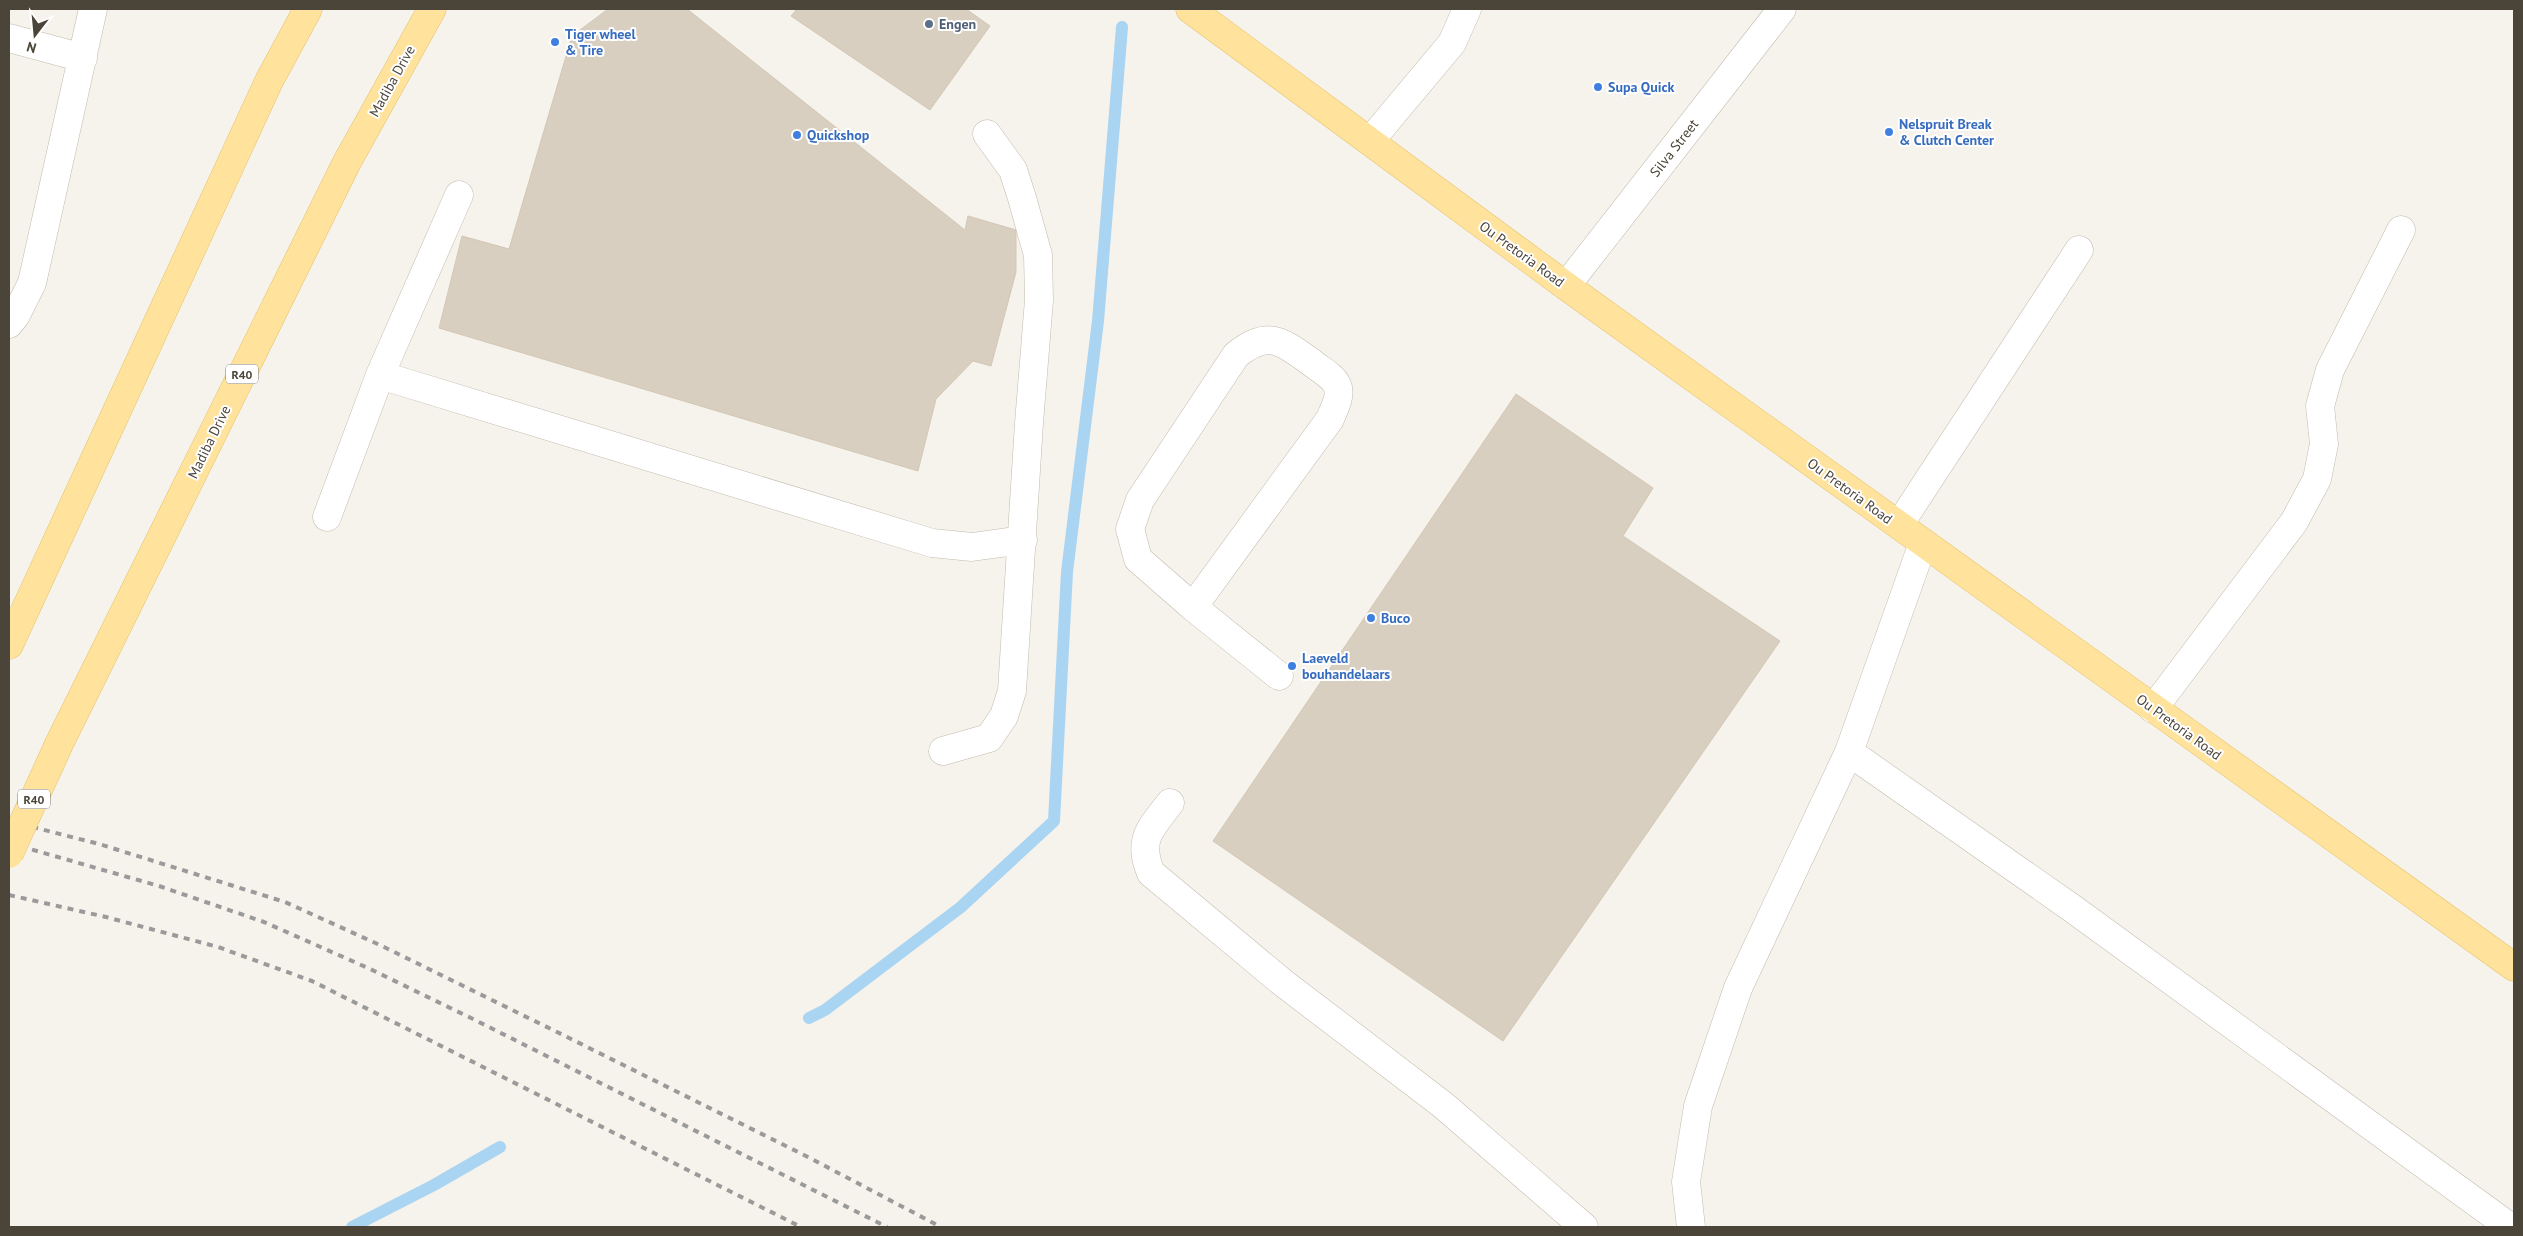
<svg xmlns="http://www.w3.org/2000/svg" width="2523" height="1236" font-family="'PT Sans',sans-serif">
  <rect width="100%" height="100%" fill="#f6f3ec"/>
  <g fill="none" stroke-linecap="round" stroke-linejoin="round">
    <path stroke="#a9d4f2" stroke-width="12" d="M809,1018L825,1010L961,907L1054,821L1067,572L1098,321L1122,27
      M352,1227L434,1185L500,1147"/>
  </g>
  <path fill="#d8cfc1" stroke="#d3c7b4" d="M608,9H687L965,230L968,216L1016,230V272L991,366L973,361L936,399L918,471L439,328L462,236L509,249L572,36Z
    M797,9H966L990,26L930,110L791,16Z
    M1516,394L1653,488L1623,536L1780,641L1503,1041L1213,841Z"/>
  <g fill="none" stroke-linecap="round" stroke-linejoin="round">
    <g stroke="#c2bbae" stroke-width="29">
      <path id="minor" d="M9,38L83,58
        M1370,141L1452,43L1467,9
        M1566,286L1782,9
        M9,324L16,315L32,283L93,9
        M380,375L932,543L972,547L1023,540
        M327,517L380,375L459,195
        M1899,525L2079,250
        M1923,543L1849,752L2069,906L2510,1227
        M1193,607L1330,419C1334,409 1342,395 1337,385C1332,375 1319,369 1311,362C1281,341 1268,329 1236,355L1140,500L1130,529L1138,559L1193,607L1279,676
        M2153,709L2294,522L2317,479L2324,444L2320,406L2330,370L2401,230
        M943,751L989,738L1004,716L1012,691L1029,423L1039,300L1038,255L1022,198L1013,170L987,134
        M1170,803C1150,829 1137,840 1151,873L1282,982L1443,1105L1584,1227
        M1691,1227L1686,1182L1698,1106L1738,988L1849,752"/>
    </g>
    <g stroke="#e6c16a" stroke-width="29">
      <path id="major" d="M1190,9L1566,286L2514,967
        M9,645L269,81L308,9
        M59,744L347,162L432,9"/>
    </g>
    <use href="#minor" stroke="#fff" stroke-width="28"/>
    <use href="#major" stroke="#ffe39c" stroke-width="28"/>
    <path stroke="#9a9a9a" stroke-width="4" stroke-dasharray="6 6" stroke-linecap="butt" d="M9,821L99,844L285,902L382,946L557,1032L806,1156L941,1227
      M9,843L159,886L264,922L368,968L471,1018L887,1227
      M9,895L106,917L218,947L312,981L801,1227"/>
    <g stroke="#e6c16a" stroke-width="29" stroke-linecap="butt">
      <path id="major-bridge" d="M9,854L59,744"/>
    </g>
    <use href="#major-bridge" stroke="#ffe39c" stroke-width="28"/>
  </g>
  <circle fill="#5c6f8a" stroke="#fff" stroke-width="2" cx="929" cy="24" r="5"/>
  <g fill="#3f7fe0" stroke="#fff" stroke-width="2">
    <circle cx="555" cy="42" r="5"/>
    <circle cx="1598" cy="87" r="5"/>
    <circle cx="1889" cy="132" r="5"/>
    <circle cx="797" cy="135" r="5"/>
    <circle cx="1371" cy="618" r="5"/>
    <circle cx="1292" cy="666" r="5"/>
  </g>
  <g text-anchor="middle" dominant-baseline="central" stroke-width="4" stroke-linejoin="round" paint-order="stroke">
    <g fill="#fff" stroke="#817c74" stroke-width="1">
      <rect x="226" y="364.5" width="32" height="19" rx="4"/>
      <rect x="18" y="789.5" width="32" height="19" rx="4"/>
    </g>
    <g font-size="12" font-weight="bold" fill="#4b4439">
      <text x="242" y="374">R40</text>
      <text x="34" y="799">R40</text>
    </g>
    <g font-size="14" font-weight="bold" fill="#4e5e75" stroke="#fff" text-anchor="start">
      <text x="939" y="24">Engen</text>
    </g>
    <g font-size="14" font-weight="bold" fill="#366cbe" stroke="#fff" text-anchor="start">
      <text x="565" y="34">Tiger wheel<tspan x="565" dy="16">&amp; Tire</tspan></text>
      <text x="1608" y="87">Supa Quick</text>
      <text x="1899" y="124">Nelspruit Break<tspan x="1899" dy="16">&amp; Clutch Center</tspan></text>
      <text x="807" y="135">Quickshop</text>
      <text x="1381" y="618">Buco</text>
      <text x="1302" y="658">Laeveld<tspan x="1302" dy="16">bouhandelaars</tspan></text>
    </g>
    <g font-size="14" fill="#4b4439" stroke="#fff">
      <text transform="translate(392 81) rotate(-61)">Madiba Drive</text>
      <text transform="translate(1674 148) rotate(-52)">Silva Street</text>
      <text transform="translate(1522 254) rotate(36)">Ou Pretoria Road</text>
      <text transform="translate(209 442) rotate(-64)">Madiba Drive</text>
      <text transform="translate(1850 491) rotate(36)">Ou Pretoria Road</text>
      <text transform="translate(2179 727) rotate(36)">Ou Pretoria Road</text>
    </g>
  </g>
  <rect width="2523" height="1236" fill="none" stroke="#4b4439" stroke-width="20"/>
  <g transform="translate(35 35) rotate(196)" stroke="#ffffff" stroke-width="4" paint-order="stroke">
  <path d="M0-4L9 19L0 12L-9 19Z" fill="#4b4439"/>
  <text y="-8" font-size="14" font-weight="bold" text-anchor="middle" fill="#4b4439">N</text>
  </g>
</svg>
